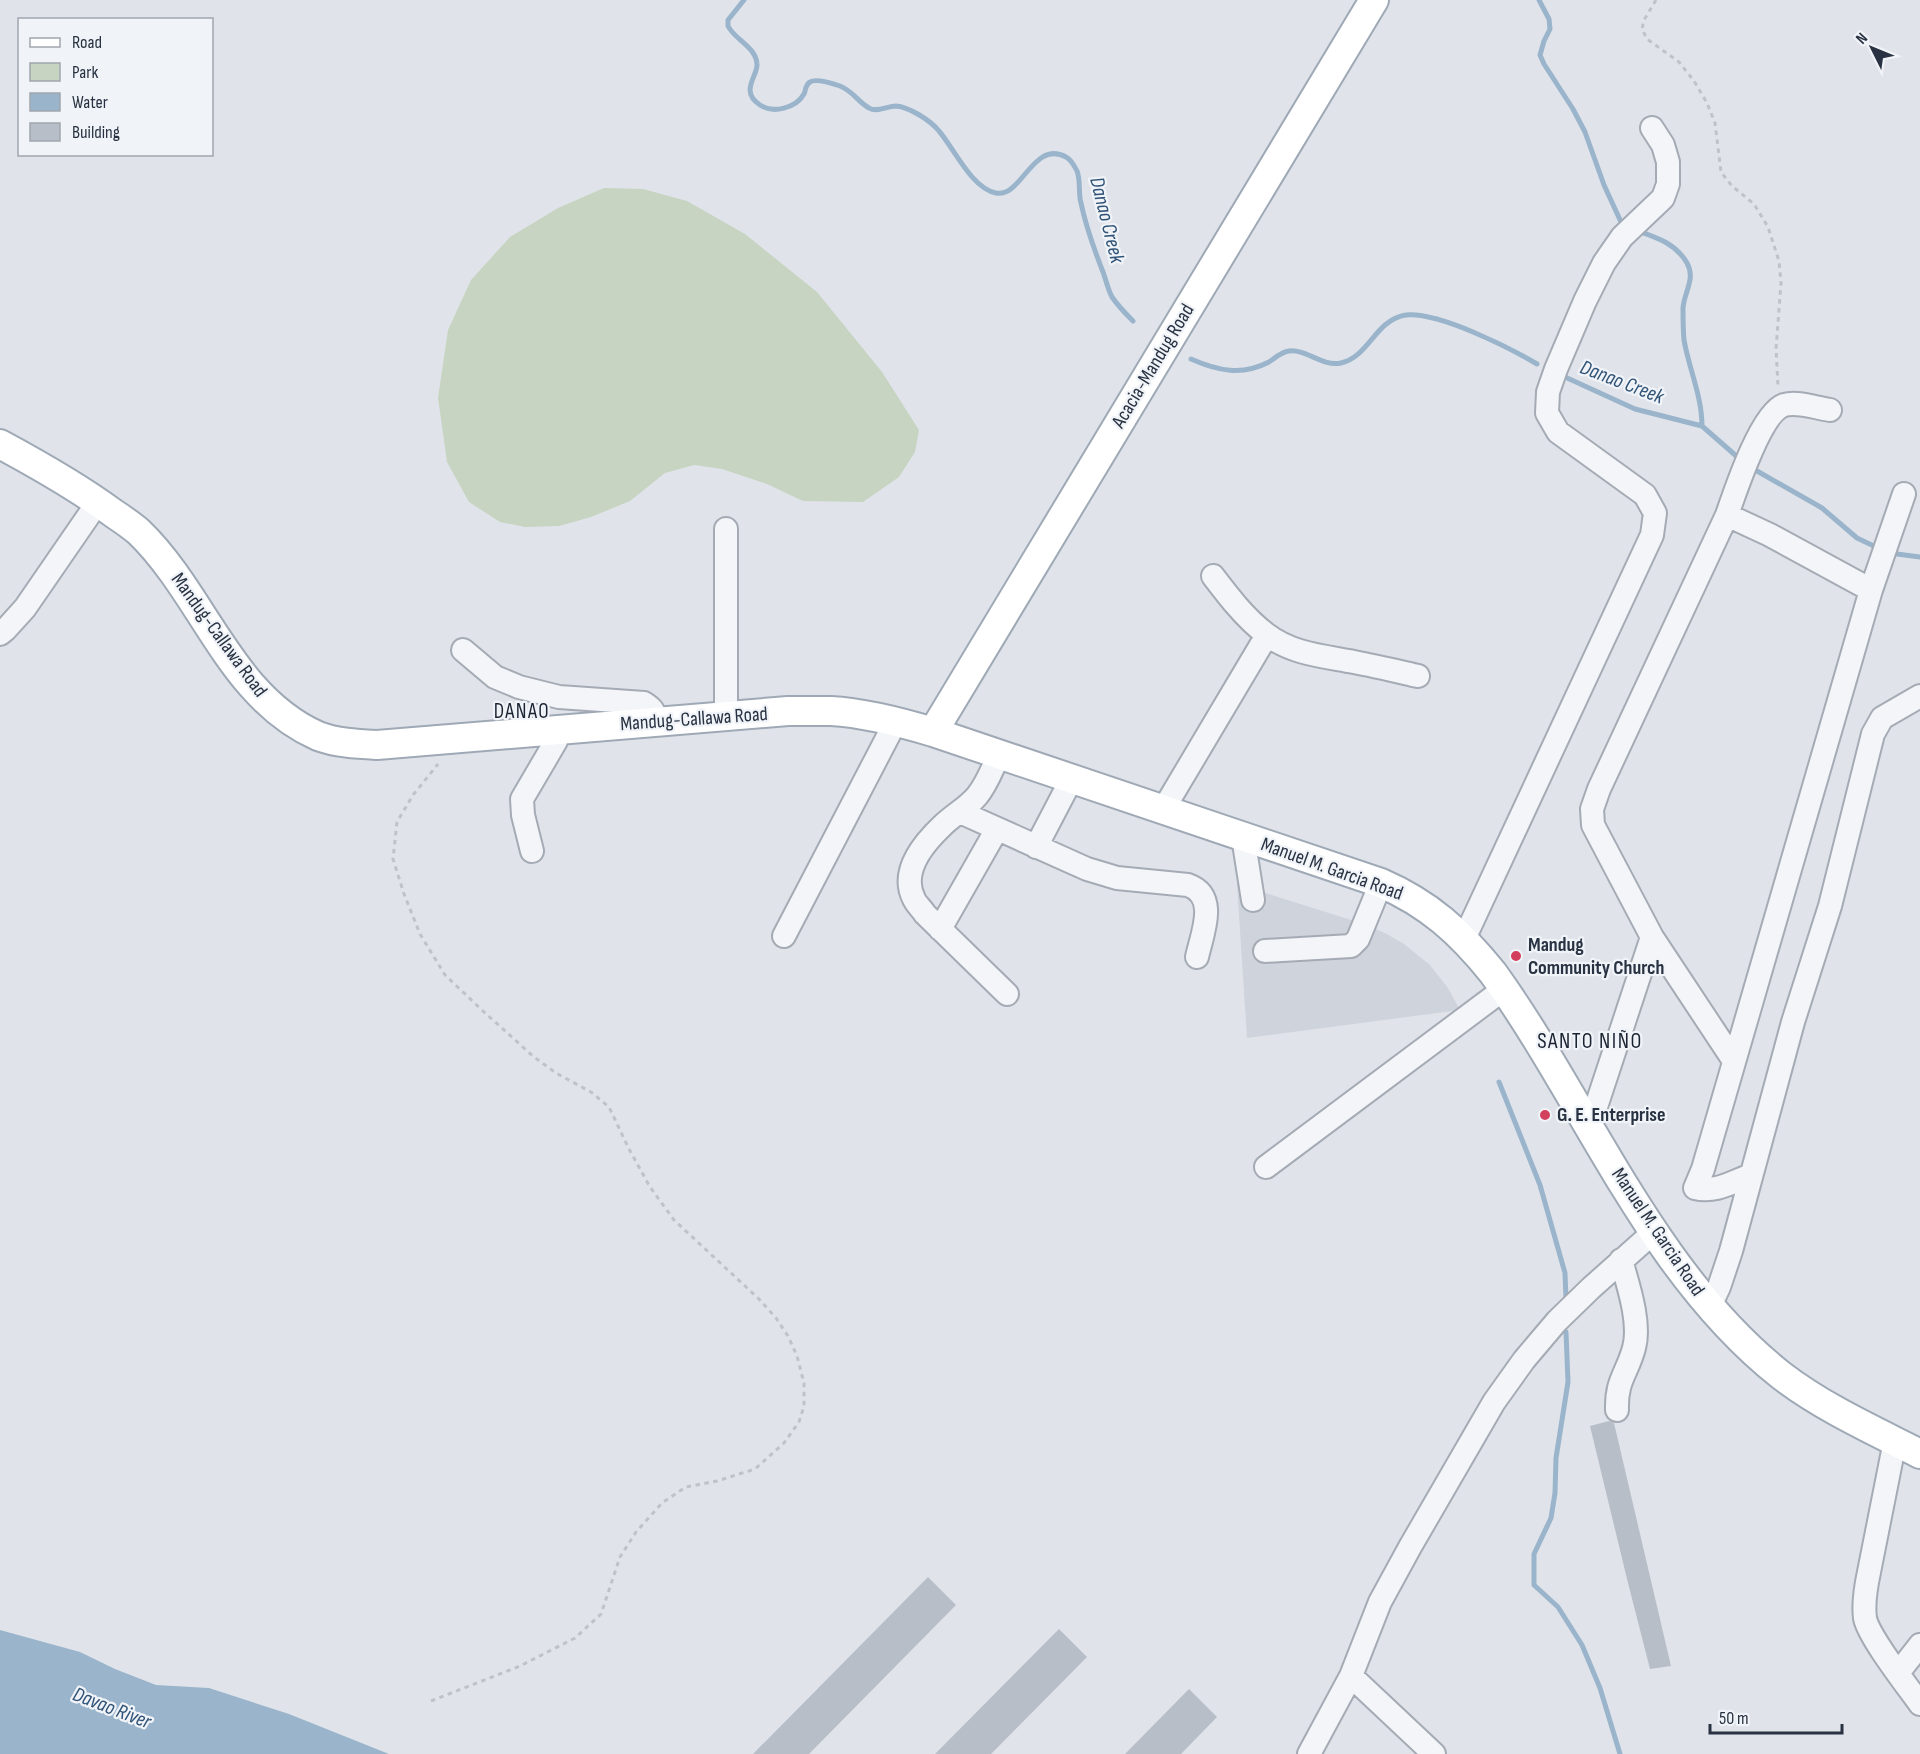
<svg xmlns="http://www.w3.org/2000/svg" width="1920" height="1754" font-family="'Sofia Sans Condensed',sans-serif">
  <rect width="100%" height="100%" fill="#e0e4ea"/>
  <path fill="#ced3dc" d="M1237,884L1364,924L1387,934L1404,944L1430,965L1448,988L1460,1010L1247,1038Z"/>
  <path fill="#c6d4c1" d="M604,188L643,189L687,201L745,234L817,292L882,372L919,430L915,452L899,477L863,502L803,501L767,484L722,469L694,465L665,473L630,501L591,517L559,526L525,527L500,522L469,502L447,462L438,398L448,330L471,280L510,237L558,208Z"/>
  <path fill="#9ab4cb" d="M0,1630L80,1652L115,1669L156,1685L209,1688L289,1714L389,1754H0Z"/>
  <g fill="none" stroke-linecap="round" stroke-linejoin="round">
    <path stroke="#9ab4cb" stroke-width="5" d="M744,0L728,20V26C735,40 756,47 757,64C758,76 739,91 760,105C773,114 796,108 804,94C806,90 805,85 810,82C816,78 834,84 840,86C853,91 858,102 869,108C877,113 887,106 896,106C909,107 930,120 939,131C953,147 972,189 996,193C1022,198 1033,139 1066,157C1070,159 1075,167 1077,171C1081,181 1078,193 1081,203C1086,227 1094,249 1103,272C1106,280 1108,290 1112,297C1118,306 1126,314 1133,321
      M1539,0L1549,19L1550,29L1544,41L1540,55L1544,64L1573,109L1585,132L1604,185L1621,222
      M1638,231C1658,238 1676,244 1687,263C1696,279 1684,292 1683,308C1683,318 1683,330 1684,340C1689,369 1702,396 1702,426
      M1191,359C1218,371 1242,376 1269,362C1275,358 1281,352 1289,351C1307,349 1322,367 1341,363C1361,359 1371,337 1385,325C1391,320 1398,316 1406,315C1439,312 1508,347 1537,364
      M1565,377L1635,409L1702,426L1742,461
      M1757,471L1822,508L1857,538L1878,548
      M1897,554L1920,557
      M1499,1082L1540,1185L1565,1273L1566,1299
      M1566,1332L1568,1382L1556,1458L1555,1493L1551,1518L1534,1554V1585L1558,1607L1582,1645L1600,1688L1620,1754"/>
  </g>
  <path fill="#b7bec7" d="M1609,1421L1614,1423L1671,1666L1650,1669L1627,1579L1590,1426Z
    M928,1577L956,1605L809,1754H753Z
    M1059,1629L1087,1657L991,1754H935Z
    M1189,1689L1217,1717L1181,1754H1125Z"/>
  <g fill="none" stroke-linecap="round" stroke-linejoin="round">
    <g stroke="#a5abb4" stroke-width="26">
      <path id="minor" d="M1727,515L1770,535L1871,590
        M1213,576C1229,597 1245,618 1266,634C1292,654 1323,656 1354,662C1375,666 1396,671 1418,676
        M0,634L5,630L25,608L98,502
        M463,650L495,677L519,687L559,697L644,703C652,708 655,711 655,721
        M726,716V529
        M999,755C992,769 987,784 977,796C967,808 953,815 942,826C923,844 900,872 914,899C916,904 922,909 925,914L1007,994
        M1163,810L1267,635
        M960,812L1087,869L1117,878L1188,885C1219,896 1202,934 1197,957
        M1243,837L1253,900
        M1036,847L1071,780
        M532,851L523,815L522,799L556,741L557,730
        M940,929L997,829
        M784,936L896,721
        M1652,937L1734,1061
        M1464,939L1652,535L1655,513L1645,495L1558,432L1547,413L1548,392L1556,369L1585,301L1604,263L1622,237L1663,198L1668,184V162L1663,145L1652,128
        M1265,951L1351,946L1358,939L1381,883
        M1589,1128L1652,937L1593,825L1592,809L1599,789L1727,515C1735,492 1761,413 1784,405C1798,401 1816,408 1830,410
        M1266,1167L1504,989
        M1751,1175C1732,1182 1716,1193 1695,1188L1703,1169L1871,590L1904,494
        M1710,1306L1719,1287L1731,1251L1793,1022L1830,906L1873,734L1882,718L1920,696
        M1617,1410C1616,1380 1627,1374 1634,1348C1641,1323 1628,1285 1621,1260
        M1895,1441L1869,1572C1866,1586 1863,1603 1865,1618C1868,1636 1908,1687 1920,1704
        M1898,1673L1920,1645
        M1351,1676L1434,1754
        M1309,1754L1351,1676L1380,1602L1410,1547L1494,1402L1524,1360L1557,1321L1591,1288L1655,1231"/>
    </g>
    <g stroke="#9fa9b6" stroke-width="32">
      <path id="major" d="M0,444C39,465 78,487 113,513C122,519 131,525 139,532C204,595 230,697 318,736C336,743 357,744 377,745L788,711C802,711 817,711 831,711C866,713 900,722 933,732L1381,883C1429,904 1460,932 1493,973C1588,1105 1651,1273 1782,1376C1824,1408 1873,1430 1920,1454
        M933,732L1374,0"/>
    </g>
    <path stroke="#bec2c9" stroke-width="3" stroke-dasharray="4.5 4.5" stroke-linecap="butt" d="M1656,0L1644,20L1642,29L1647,39L1679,62L1694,81L1707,103L1715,123L1721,172L1732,186L1754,204L1768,227L1779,261L1781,283L1776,349L1778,386
      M431,1701L520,1666L575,1638L601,1614L620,1557L636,1532L662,1503L686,1487L717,1481L755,1469L784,1443L799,1422L804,1406V1383L797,1356L788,1336L776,1318L759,1299L674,1220L650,1187L629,1149L609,1107L591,1092L556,1073L534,1057L484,1012L445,975L420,934L404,894L393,859L397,822L413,795L438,764"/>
    <use href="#minor" stroke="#f3f5f8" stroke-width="22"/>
    <use href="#major" stroke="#fff" stroke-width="28"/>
  </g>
  <g fill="#d3405d" stroke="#f0f3f7" stroke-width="2">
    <circle cx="1516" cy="956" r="6"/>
    <circle cx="1545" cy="1115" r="6"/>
  </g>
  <g text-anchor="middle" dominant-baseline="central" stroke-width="4.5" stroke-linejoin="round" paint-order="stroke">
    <g font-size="20" fill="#283242" stroke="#f0f3f7">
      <text transform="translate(1153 366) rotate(-59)">Acacia-Mandug Road</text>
      <text transform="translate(219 635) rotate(54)">Mandug-Callawa Road</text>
      <text transform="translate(694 719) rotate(-4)">Mandug-Callawa Road</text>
      <text transform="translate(1332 869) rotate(20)">Manuel M. Garcia Road</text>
      <text transform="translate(1658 1232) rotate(56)">Manuel M. Garcia Road</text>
    </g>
    <g font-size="20" font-weight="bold" fill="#283242" stroke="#f0f3f7" text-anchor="start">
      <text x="1528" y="945">Mandug<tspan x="1528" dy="23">Community Church</tspan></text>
      <text x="1557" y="1115">G. E. Enterprise</text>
    </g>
    <g font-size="21" font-style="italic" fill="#305377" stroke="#f0f3f7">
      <text transform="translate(1107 220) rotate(76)">Danao Creek</text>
      <text transform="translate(1622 382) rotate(21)">Danao Creek</text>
      <text transform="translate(112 1708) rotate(21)">Davao River</text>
    </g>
    <g font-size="21" letter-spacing="1.5" fill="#1a2332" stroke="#f0f3f7">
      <text x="522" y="711">DANAO</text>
    </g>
    <g font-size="22" letter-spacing="1.5" fill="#1a2332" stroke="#f0f3f7">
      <text x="1590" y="1041">SANTO NIÑO</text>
    </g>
  </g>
  <rect x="18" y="18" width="195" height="138" fill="#f0f3f7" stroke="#a0a6af" stroke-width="1.5"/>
  <rect x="30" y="38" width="30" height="9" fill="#ffffff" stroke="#a0a6af" stroke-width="1.5"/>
  <text x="72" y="48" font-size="18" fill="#283242">Road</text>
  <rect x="30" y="63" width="30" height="18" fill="#c6d4c1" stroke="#a0a6af" stroke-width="1.5"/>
  <text x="72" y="78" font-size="18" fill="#283242">Park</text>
  <rect x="30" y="93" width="30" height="18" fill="#9ab4cb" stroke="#a0a6af" stroke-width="1.5"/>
  <text x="72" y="108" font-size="18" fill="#283242">Water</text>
  <rect x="30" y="123" width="30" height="18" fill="#b7bec7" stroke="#a0a6af" stroke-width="1.5"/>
  <text x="72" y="138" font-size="18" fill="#283242">Building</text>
  <g transform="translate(1872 48) rotate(313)" stroke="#f0f3f7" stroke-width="4.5" paint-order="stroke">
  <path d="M0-4.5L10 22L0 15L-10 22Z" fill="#283242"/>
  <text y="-9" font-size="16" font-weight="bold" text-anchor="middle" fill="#283242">N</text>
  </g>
  <path d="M1710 1724v9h132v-9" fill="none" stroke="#283242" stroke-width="3"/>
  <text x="1719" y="1724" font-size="18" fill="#283242" stroke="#f0f3f7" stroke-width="4.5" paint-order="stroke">50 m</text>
</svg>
